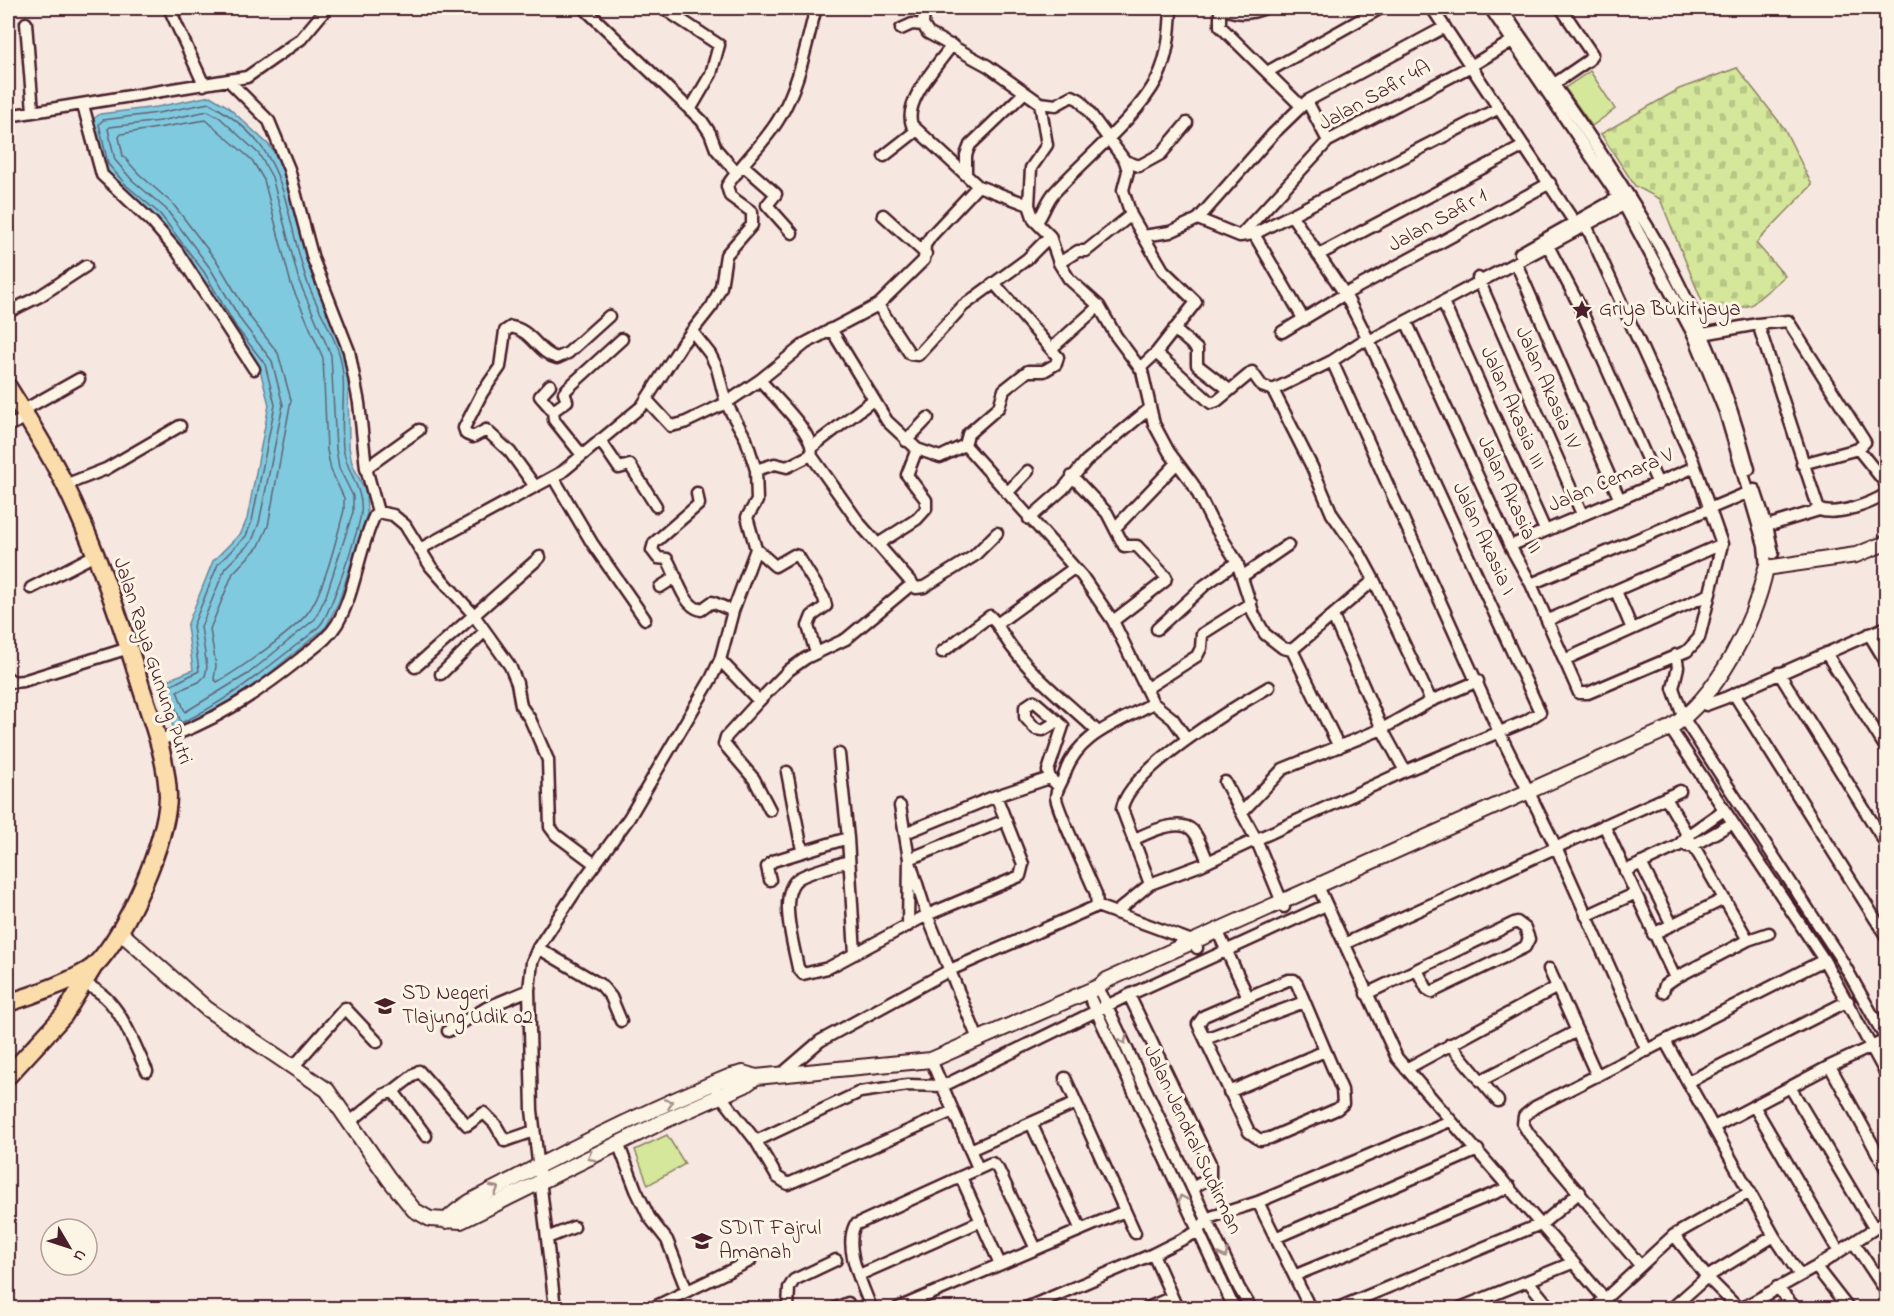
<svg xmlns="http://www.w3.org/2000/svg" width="1894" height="1316" font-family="'Indie Flower',sans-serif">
  <defs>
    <pattern id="cemetery-stones" width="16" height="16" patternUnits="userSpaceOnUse" patternTransform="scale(1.5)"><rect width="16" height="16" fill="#d4e79b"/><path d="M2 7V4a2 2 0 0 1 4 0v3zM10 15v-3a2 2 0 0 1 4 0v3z" fill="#b8c686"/></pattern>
  </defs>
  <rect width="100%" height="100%" fill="#f6e7e0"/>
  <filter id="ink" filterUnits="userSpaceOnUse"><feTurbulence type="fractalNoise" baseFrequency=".0167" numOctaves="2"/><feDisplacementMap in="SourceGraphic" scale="12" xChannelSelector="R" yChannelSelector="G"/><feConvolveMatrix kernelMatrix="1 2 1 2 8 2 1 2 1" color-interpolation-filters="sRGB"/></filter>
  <g filter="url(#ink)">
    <path fill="url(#cemetery-stones)" stroke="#8f8363" stroke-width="1.5" d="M1737,68L1784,128L1812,185L1756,243L1785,276L1751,305L1708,316L1660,199L1635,186L1601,134L1679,89Z"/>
    <path fill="#d4e79b" stroke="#8f8363" stroke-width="1.5" d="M1590,71L1615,109L1592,126L1565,88Z
      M667,1135L685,1164L648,1185L635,1150Z"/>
    <path fill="#80cae0" stroke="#6a8698" stroke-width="1.5" d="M210,96L227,106L270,146L285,172L312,277L345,351L348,371L349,447L352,463L366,493L367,514L339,601L326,627L255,685L186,727L174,730L160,683L193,670L187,626L213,561L241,533L247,519L269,405L259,366L231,330L199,276L155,217L123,190L102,166L92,120L100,114L157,107Z"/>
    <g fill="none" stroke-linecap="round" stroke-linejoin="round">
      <path stroke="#606373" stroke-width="1.5" d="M209,103C290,148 281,201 306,278C314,304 331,327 339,353C348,383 340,417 343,448C346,471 364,489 361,513C359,530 331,611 321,624C313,634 300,642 290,650C256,677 220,705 181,723L168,687L199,671L193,626L218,564L246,536L252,521L275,405L265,364L236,327L204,272L160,214L127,186L108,164L99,124L103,120L158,113Z
        M208,111L219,117L259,154L272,177L299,281L331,355L336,449L339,468L353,496V512L326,596L315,619L248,674L185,712L177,691L199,682L205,676L207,667L201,627L225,568L252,541L259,523L283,405L272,361L242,322L210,268L166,209L132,180L115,160L108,129L110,127L160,121Z
        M206,120L252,160L264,180L291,284L323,358L327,450L331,470L344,498V510C337,537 324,590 309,611C297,629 237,671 217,682L214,679L216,666L210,629L233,573L259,546L268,526L291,400L278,353L250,317L218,263L173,204L139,174L123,156L119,137L121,134Z"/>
      <g stroke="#4a1f2b" stroke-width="15">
        <path id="minor" d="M169,8L204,85
          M584,8L702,121L710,133L716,149L737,173
          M663,8L719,45L711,74L690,110
          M924,8L923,25L928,33L988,66L1040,103L1056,105L1072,96L1080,100L1125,161L1128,171L1123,190L1131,215L1163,270L1196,302L1156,353L1140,368
          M1220,8V26L1301,106
          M1223,8C1238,15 1250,14 1265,8
          M1432,8L1579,229
          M1490,8L1624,205L1694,336L1725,412L1764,545L1766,568
          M1501,8C1554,86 1612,164 1659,246C1699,317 1728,391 1749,469
          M26,23L33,111
          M901,29L912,24L923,25
          M952,45C938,65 903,101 912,125L978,186L1029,205L1034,220L1050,236L1059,263L1069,279L1099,306L1116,336L1142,371L1154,424L1169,452L1193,484L1212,522L1237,562L1254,615L1265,634L1283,648L1292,650
          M1267,72L1381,8
          M229,81L269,121L289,169L313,259L349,351L359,403L366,468L378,512
          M1554,84L1589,60L1592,54L1561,8
          M1307,101L1328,141
          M83,105L102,175L152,222L177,251L254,369
          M8,116L247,77L301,39L327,8
          M884,156L916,131
          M1125,161L1139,166L1161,154L1187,123
          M744,166L776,194L767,205L792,233
          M966,175V155L970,145L1024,93
          M1631,201L1369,341L1361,342L1332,361L1499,732L1556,847L1647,1051
          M1029,205L1031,168L1047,145L1040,103
          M883,215L926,254
          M1198,219L1273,134L1307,101L1445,27
          M1037,222C1043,214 1046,203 1053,194C1082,161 1137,118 1157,79C1168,57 1170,32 1171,8
          M1254,234L1304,320
          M1143,236L1170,232L1198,219L1240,236L1254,234L1499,108
          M1240,236L1328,141L1471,66L1517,38
          M1546,242L1577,301L1658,484
          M1520,253L1623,195
          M1318,255L1524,146
          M1059,263L1078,251H1086L1131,215
          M1516,263L1620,500
          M1478,278L1582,514
          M994,283L1051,349
          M1443,302L1545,530
          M878,305L910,354L918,355L963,306L1027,259L1050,236
          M8,312L40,296L86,266
          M1406,321L1510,546L1531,584L1579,693H1588L1687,651L1699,638L1722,544L1693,461L1586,225
          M1758,324L1788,321L1865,442L1858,449
          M831,329L887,421L917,449L907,475L926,500V509L917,519L878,544
          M1174,329L1197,349V365L1228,389
          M1282,332L1345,294L1550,183
          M1697,335L1758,324L1819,510C1838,516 1870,504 1886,494
          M1156,353L1211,403L1217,401L1252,372L1262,386L1273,390
          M1332,361L1273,390L1312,467L1332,514L1360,554L1374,580L1431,701
          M760,380C772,395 818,436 811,455L860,524L916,588L924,587L974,556L997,533
          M550,385L540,396L553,411
          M647,400L671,426L684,423L726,403L760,380L806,343L878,305L924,260L925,245L931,236L978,186
          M22,411L79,379
          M8,426L26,418
          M600,440L619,468L630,465L656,506
          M906,441L928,418
          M965,445L1082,576L1113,621L1153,703L1173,719L1187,739
          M812,447L873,400
          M917,449L940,457L965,445L968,434L999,407L1004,390L1028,371H1044L1056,364L1058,357L1051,349L1099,306
          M582,455L554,420L553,411L567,401L564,393L568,388L622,339
          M1802,464L1858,449L1886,484
          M366,468L419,430
          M756,470L775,464L787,467L811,455
          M1072,476L1107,513L1124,546H1137L1166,577L1165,581L1113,621
          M553,477L592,543L645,619
          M65,485L106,469L180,426
          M534,485L510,452L486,430L473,437L466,434L464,428L482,393L500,367L505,331L511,327C532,330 538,353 557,358L568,353L609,316
          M1755,490L1767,526L1773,553
          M697,493L699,504L654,543L652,550L658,558L667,559C676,573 682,606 701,610L712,602L733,611
          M1007,493L1028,471
          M1029,519L1063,489L1086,461L1149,409
          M1767,526L1819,510
          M1116,527L1177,463
          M1510,546L1695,467
          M420,549L562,472L642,406L682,344L712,306L721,287L726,255L752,225V212L730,196L727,186C742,162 766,142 780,117C800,83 806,44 816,8
          M756,549L775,566L794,555L798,556L824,598L826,606L812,616L808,626L816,653
          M1074,568L997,624C1020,668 1063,698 1098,732
          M1243,576L1288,545
          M1531,584L1754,490
          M660,587L676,577
          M31,588L95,555
          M1616,591L1632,629
          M1333,616L1382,729L1405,771
          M1548,620L1722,544
          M1157,629L1205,585L1237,562
          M1869,634L1886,662
          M1292,650L1374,580
          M1292,650L1339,747
          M942,652L990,616L997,624
          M1826,653L1886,748
          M1676,655L1678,667L1673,688L1684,719L1842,961L1886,1039
          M720,660L759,701L789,670L806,658L846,639L912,584
          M1564,660L1710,594
          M415,667L540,557
          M1779,673L1886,844
          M441,674L485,631
          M8,678L13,682L23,681L129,648
          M1147,688L1197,656L1201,648L1202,634L1251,603
          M1734,694L1886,936
          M759,701L726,737L724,744L754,779L770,810
          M1702,702L1706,705L1725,698L1886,627
          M1058,721L1043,730L1036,729L1025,717V707L1034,701L1063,726L1048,771L1050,778L1059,787
          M1670,728L1824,960L1886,1074
          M157,741C211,724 256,694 300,659C313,648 328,639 337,624C356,591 358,550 375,515L378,512L393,515L405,525L431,567L473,614L510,666L517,683L521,706L530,719L548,760L550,827L556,835L595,864
          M839,754L848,838L855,954
          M787,772L802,850
          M1225,782L1256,839L1284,907
          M1666,798L1748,940
          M900,806L909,859L908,926
          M1242,812L1283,769L1382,729L1431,701L1478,681
          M1604,825L1675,978
          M905,833L996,796L1050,778
          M1133,840C1147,833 1180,817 1193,831C1200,839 1204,853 1208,862
          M1687,846H1692L1733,823
          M849,861C833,866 814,870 799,878C777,892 794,946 798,968L803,974L828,968L927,915L1020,876L1023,864L996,796
          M1641,863L1672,925
          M1625,871L1678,846L1687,836L1724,810
          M770,880L767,867L773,861L848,838
          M1150,884L1122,809C1127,771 1236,706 1269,687
          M1317,884L1397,1058L1604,1298
          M1097,906L1096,894C1090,878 1056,808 1056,797C1056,789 1062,783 1064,776C1076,734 1119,723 1153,703
          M1115,913L1150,884L1201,865L1405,771L1526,721L1540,712L1369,341L1345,294L1292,216
          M1586,916L1634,894
          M1217,930L1248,997
          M1653,934L1724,899
          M1344,944L1680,791
          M538,948L601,985L611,997L621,1021
          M1549,969L1597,1076
          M1288,980H1294L1297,984L1342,1090L1343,1104L1337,1109L1270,1138L1260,1140L1249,1132L1198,1024L1204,1016Z
          M84,984C119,996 132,1041 147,1071
          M1098,987L1239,1288L1251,1308
          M1087,991L1234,1308
          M1663,992L1665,985L1675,978L1748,940L1769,933
          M1366,994L1512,924L1517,922L1525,928L1529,939L1525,947L1432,992L1427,989L1417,970
          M1129,995L1210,1163V1178L1192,1188
          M448,1031L488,1007L529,990
          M978,1039L927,915L909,859L1006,820
          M1205,1039L1304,1002
          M1665,1041L1774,1236L1799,1274
          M1450,1044L1498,1101
          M931,1060L978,1168
          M294,1066L345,1008L377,1042
          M1830,1066L1886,1169
          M1406,1069L1557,987
          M784,1072L820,1041L950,970L1097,906L1192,941L1197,948
          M1065,1078L1135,1233
          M1480,1081L1577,1031
          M1688,1082L1848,1001
          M1790,1087L1874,1228
          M393,1091L426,1136
          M717,1091L756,1141L777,1177L788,1184L953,1111
          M1229,1092L1325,1051
          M1754,1106L1839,1252
          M350,1122L383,1095L393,1091L419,1071L467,1125L484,1113L495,1124L505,1141L534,1131
          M1031,1123L1081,1230
          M1714,1127L1830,1066L1886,1040
          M756,1141L860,1092L908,1085L943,1086L1129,995L1326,905
          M618,1143L636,1190L649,1217L667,1240L687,1291
          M970,1150L1076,1103
          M961,1177L1000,1264
          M1258,1202L1310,1308
          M1674,1235L1707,1277L1738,1308
          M547,1238L574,1227
          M1275,1238L1478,1150
          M1854,1243L1886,1291
          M1153,1254L1177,1308
          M1639,1264L1529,1134L1523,1124L1524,1116L1535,1107L1824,960
          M1816,1267L1848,1308
          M859,1275L981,1221
          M1296,1275L1510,1187
          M1876,1275L1886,1269
          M1528,1281L1550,1308
          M1777,1287L1795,1308
          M555,1308L532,1110L529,990L532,962L538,948L579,886L629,818L711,679L720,660L733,611L756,549L747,517L757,501L756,470L746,439L726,403L717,368L710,354L692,331
          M652,1308L750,1261
          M788,1308L789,1288L794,1280L836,1260
          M836,1308L848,1303
          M871,1308C863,1285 843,1249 855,1225L989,1164L992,1163L998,1169L1036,1249
          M898,1308L1125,1211
          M1026,1308L1153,1254L1197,1232L1208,1218L1258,1202L1450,1121
          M1147,1308L1172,1297
          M1338,1308L1543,1223L1580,1192
          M1460,1308L1572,1263
          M1595,1308L1674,1235L1750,1192
          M1672,1308L1707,1277L1774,1236
          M1742,1308L1816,1267L1886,1221"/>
      </g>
      <g stroke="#4a1f2b" stroke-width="18">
        <path id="tertiary" d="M119,931L207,1009L327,1090L389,1179L414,1210L430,1219L461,1221L666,1120L745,1085L756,1077L931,1060L1098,987L1107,980L1670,728C1718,696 1754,624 1766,568L1856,555L1886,543
          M446,1221C463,1202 489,1192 512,1180C583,1142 657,1106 731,1076L743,1073L756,1077"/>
      </g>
      <g stroke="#4a1f2b" stroke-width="21">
        <path id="primary" d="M8,387C28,419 49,452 65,485C97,550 121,621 142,690C153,724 167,760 168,796C168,839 126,934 95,965C82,978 27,997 8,1003
          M8,1076L64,1015L94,966"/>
      </g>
      <use href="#minor" stroke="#fcf5e5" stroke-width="10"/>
      <use href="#tertiary" stroke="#fcf5e5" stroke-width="14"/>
      <use href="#primary" stroke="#fbddab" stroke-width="16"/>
    </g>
    <defs><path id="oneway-chevron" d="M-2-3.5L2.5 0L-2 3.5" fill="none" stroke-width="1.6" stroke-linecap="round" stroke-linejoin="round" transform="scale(1.5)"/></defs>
    <g stroke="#a38a88">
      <use href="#oneway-chevron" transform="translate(1123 1040) rotate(65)"/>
      <use href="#oneway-chevron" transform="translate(669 1103) rotate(-24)"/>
      <use href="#oneway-chevron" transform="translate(591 1157) rotate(153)"/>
      <use href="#oneway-chevron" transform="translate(495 1189) rotate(-28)"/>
      <use href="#oneway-chevron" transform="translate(1182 1199) rotate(-115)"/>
      <use href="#oneway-chevron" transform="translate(1224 1254) rotate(66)"/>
    </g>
  </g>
  <defs>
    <g id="sight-bare" transform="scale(1.62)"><path d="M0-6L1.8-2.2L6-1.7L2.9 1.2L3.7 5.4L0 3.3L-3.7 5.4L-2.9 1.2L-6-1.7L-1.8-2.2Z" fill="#4a1f2b" stroke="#fcf5e5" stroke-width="2.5" paint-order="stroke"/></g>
    <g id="school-bare" transform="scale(1.62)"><path d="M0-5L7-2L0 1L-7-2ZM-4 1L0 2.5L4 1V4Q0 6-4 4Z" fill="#4a1f2b" stroke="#fcf5e5" stroke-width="2.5" paint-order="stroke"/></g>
  </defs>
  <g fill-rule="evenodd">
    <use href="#sight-bare" x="1582" y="310"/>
    <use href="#school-bare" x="385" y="1006"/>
    <use href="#school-bare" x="702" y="1241"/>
  </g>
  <g text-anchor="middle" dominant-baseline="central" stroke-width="6" stroke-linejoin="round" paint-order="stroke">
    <g font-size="21" fill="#4a1f2b" stroke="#fcf5e5">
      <text transform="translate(1375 96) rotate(-29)">Jalan Safir 4A</text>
      <text transform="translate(1438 221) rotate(-29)">Jalan Safir 1</text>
      <text transform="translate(1547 388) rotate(66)">Jalan Akasia IV</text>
      <text transform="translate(1512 408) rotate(66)">Jalan Akasia III</text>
      <text transform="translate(1611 481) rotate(-23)">Jalan Cemara V</text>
      <text transform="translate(1509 495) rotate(65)">Jalan Akasia II</text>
      <text transform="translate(1483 539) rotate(65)">Jalan Akasia I</text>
      <text transform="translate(152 661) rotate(72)">Jalan Raya Gunung Putri</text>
      <text transform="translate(1192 1140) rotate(65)">Jalan Jendral Sudirman</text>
    </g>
    <g font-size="21" fill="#4a1f2b" stroke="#fcf5e5" text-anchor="start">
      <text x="1599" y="310">Griya Bukit jaya</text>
      <text x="402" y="994">SD Negeri<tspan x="402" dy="24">Tlajung Udik 02</tspan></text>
      <text x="719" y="1229">SDIT Fajrul<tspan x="719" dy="24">Amanah</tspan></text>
    </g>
  </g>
  <rect width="1894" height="1316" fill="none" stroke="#fcf5e5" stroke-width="30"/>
  <rect x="15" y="15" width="1864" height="1286" fill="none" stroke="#4a1f2b" stroke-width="2" filter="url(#ink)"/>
  <g transform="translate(69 1247) rotate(129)"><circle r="28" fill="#fcf5e5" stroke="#b59f9b" stroke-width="1.5"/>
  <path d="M0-4.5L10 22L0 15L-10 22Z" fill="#4a1f2b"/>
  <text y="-9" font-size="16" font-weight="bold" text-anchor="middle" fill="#4a1f2b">U</text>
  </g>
</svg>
